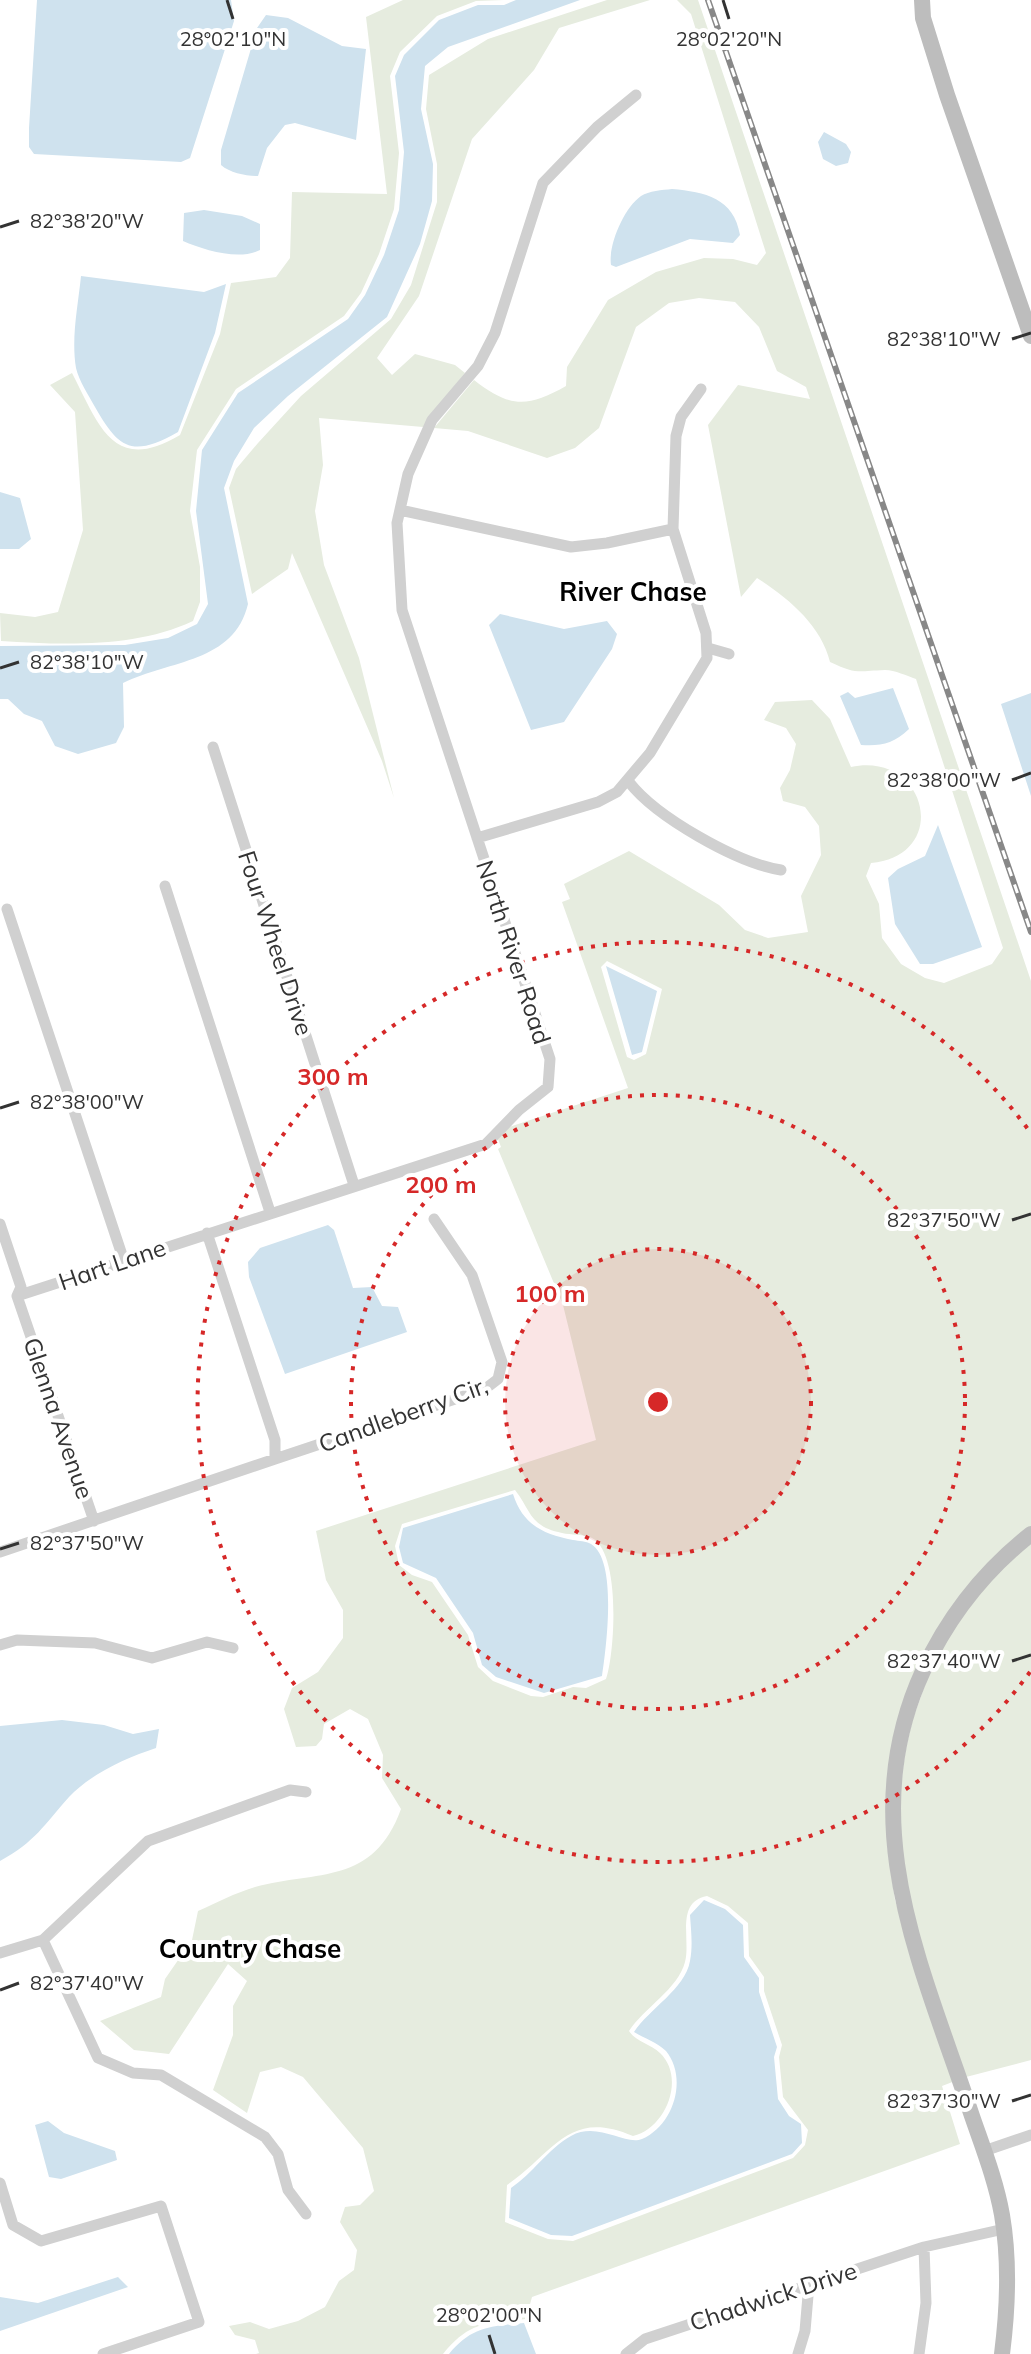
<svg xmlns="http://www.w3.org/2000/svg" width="1031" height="2354" font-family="Mulish,sans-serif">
  <rect width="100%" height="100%" fill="#fff"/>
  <path fill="#e6ecdf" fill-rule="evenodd" d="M403,0H504L476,1L437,16L400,52L390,76L399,153L394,209L379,254L361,293L344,316L236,389L197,450L190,511L200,567V602L193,621C136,648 64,645 1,641L0,613L35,617L58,612L83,530L75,412L50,385L72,373C99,425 113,475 180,435L220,334L231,283L276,277L290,258L292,192L387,194L366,17Z
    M607,0H650L559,28L534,70L472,139L419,296L377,358L392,375L415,354L455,365L465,373L423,427L319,418L323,465L315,511L324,565L359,658L394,798L382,761L292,553L288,569L252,594L229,488L236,469L258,443L301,396L391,319L411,285L437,202V164L426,109L429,75L488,39Z
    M677,0H698L1031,981V1527L952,1609L887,1792V1845L895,1900L955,2081L942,2086L960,2144L532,2297L526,2319C485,2323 469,2322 443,2354H256L259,2353L255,2340L235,2335L229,2326L250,2322L269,2329L298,2321L325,2307L339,2281L354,2270L357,2250L340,2222L345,2207L360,2205L374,2191L363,2148L303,2077L281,2067L260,2072L247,2113L213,2090L233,2035V2006L247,1981L228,1964L169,2054L134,2050L100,2021L161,1997L165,1979L192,1940L198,1911C216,1903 235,1893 255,1887C318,1870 373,1886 401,1809L382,1778L383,1755L368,1719L350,1709L324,1724L322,1739L316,1746L296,1747L284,1709L292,1688L318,1672L343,1638V1610L326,1580L316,1531L596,1440L563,1305L498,1149L501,1147L498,1139L509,1127L628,1088L562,902L570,899L564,884L629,851L719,905L745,930L768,938L808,932L801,896L821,855L819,826L805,807L783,801L780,788L790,770L796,744L786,728L764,720L775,702L812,700L830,719L851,767C928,751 951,856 871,863L866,876L879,904L882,938L901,964L925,978L944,983L992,964L1003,948L916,679C907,676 895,670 885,670C857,671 858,675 830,662C821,625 788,598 757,578L741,597L708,425L738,385L810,399L806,387L777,371L759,327L735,302L699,298L669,303L636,327L599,428L575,448L547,458L468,431L434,428L474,380C510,408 527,408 566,386L567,367L608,300L656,272L704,258L733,259L757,265L766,253L691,14ZM607,961L662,989L646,1054L634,1060L627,1057L601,967ZM515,1490C532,1512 529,1526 562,1533C571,1535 584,1534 592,1538C621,1553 615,1653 606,1679L586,1688L573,1687L543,1697L531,1696L493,1681L478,1667L468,1635L432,1582L412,1575L399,1565L395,1546L402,1524ZM707,1896L728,1906L748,1923L749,1956L764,1977V1991L782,2045L779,2057L783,2097L808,2130L805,2145L793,2158L573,2241L548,2239L505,2222L507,2185C554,2153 568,2108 633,2136C666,2128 686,2078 660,2053C651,2044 636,2042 629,2031C644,2008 678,1989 685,1962C691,1940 675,1902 707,1896Z
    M1031,1541V2060L966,2077C947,2022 917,1954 907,1897C887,1790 908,1677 978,1592C993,1573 1014,1557 1031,1541Z"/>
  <path fill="#cfe2ee" d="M37,0H231L234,21L190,158L181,162L34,154L29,147V128Z
    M516,0H580L448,47L425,66L421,109L433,164L432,201L420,244L387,317L288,396L254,428L234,461L224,488L248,604C234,663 170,660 123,683L124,727L116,743L78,754L55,746L42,721L24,714L8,699H0V646L125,645L168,638L197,624L208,604L196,511L202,450L238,393L348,319L365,295L384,255L399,210L404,152L395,76L404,55L439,20L478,5H504Z
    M266,15L288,18L342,46L366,49L356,140L295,123L285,125L267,148L258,176C246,176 230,173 221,165V150L257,28Z
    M824,132L846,144L851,152L848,163L836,166L823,159L818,142Z
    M672,189C705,192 734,198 740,235L733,243L690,239L616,267L611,265C608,245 624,208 641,196C649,191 662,190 672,189Z
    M204,210L242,216L260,224V250C239,261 204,250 183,241L184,213Z
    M81,276L204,292L226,284L215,333L178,432C132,458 119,449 95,407C89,396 79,381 76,368C71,338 78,306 81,276Z
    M0,492L20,498L31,539L19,549H0Z
    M500,614L564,629L607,621L617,634L612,649L564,722L531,730L489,625Z
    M893,688L909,729C893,744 882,746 861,745L840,696L848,692L855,698Z
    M1031,693V796L1001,704Z
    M938,825L982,947L933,964H920L895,924L888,878L898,869L925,856Z
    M606,966L657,991L642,1052L632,1055Z
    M328,1225L334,1230L353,1288L372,1287L382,1306L398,1307L407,1332L285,1374L249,1277L248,1262L260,1248Z
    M513,1494C523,1525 543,1534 573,1540C579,1541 586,1541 591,1544C618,1560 606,1649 602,1676L544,1693L496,1677L482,1665L473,1633L436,1578L403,1563L399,1547L403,1528Z
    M62,1720L104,1725L133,1734L159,1729L156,1748C126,1758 92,1773 69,1797C43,1826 36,1841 0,1861V1726Z
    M704,1900L725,1909L743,1925L744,1957L759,1978V1992L777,2047L774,2057L778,2099L789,2116L801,2124L802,2143L792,2154L572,2236L551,2235L509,2218L511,2188C533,2173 548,2149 571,2136C598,2121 625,2146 642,2139C674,2125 688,2078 666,2051C658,2043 644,2038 634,2032C649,2009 685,1989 690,1961C693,1946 691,1930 690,1915Z
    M48,2121L64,2133L115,2151L117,2160L61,2179L49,2177L35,2125Z
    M118,2277L128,2287L0,2331V2297L38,2303Z
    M524,2323L536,2354H449C471,2327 490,2326 524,2323Z"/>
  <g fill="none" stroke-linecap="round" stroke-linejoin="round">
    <path stroke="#d0d0d0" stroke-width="11" d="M400,510L571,547L607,543L673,529
      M708,648L729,654
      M213,747L354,1185
      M629,782C656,817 737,863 781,870
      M477,838L598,802L617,792L650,753L707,658L706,633L673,529L676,436L681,417L701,389
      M165,886L270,1212
      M7,909L124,1261
      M0,1224L21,1287L17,1296L94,1521
      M17,1296L486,1144L519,1110L548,1087L550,1059L402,610L397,523L408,474L432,420L478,366L495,333L543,183L597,127L636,95
      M275,1459L485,1389L498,1379L502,1362L472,1275L434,1219
      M0,1552L275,1459V1440L207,1233
      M0,1645L17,1640L95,1643L152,1658L207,1642L233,1648
      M43,1940L98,2058L133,2073L161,2075L265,2137L278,2154L288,2190L306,2214
      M0,1953L43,1940L148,1841L290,1790L306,1792
      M984,2151L1031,2135
      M0,2183L13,2225L41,2241L161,2206L199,2322L103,2354
      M626,2354L645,2339L924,2247L1004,2229
      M798,2354L805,2331L809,2284
      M919,2354L926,2303L924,2247"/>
    <path stroke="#bdbdbd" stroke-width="16" d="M922,0L923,18L947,95L1031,336
      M1002,2354C1008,2307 1010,2262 1002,2215C996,2181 983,2148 972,2116C923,1968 852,1825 923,1671C948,1617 984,1571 1031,1534"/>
    <g stroke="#888" stroke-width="6">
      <path id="rail" d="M708,0L1031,932"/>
    </g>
    <use href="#rail" stroke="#fff" stroke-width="3" stroke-dasharray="9" stroke-linecap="butt"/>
  </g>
  <path fill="none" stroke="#333" stroke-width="3" d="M227,0L233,19M723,0L729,19M0,227L19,221M1012,339L1031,333M0,668L19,662M1012,780L1031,773M0,1108L19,1102M1012,1220L1031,1214M0,1549L19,1543M1012,1661L1031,1655M0,1990L19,1983M1012,2101L1031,2095M489,2335L495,2354"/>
  <circle cx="658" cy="1402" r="153" fill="#d62828" fill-opacity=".12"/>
  <g fill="none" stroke="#d62828" stroke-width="4" stroke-dasharray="4 8">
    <circle cx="658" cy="1402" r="153"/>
    <circle cx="658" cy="1402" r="307"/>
    <path d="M1030 1672A460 460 0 1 1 1030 1132"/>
  </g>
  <g text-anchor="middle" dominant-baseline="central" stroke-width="8" stroke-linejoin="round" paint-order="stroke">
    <g font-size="24" fill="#333" stroke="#fff">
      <text transform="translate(276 943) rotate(72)">Four Wheel Drive</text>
      <text transform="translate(514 952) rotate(72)">North River Road</text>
      <text transform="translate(112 1264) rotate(-19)">Hart Lane</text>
      <text transform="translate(403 1414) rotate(-20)">Candleberry Cir,</text>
      <text transform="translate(59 1418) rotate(71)">Glenna Avenue</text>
      <text transform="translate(773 2296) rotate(-18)">Chadwick Drive</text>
    </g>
    <g font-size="26" font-weight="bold" fill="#000" stroke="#fff">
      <text x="633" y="591">River Chase</text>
      <text x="250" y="1948">Country Chase</text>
    </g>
  </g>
  <g font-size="20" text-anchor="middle" fill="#333" stroke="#fff" stroke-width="8" stroke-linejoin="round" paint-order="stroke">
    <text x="233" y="46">28°02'10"N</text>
    <text x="729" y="46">28°02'20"N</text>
    <text x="87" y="228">82°38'20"W</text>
    <text x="944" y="346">82°38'10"W</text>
    <text x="87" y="669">82°38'10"W</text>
    <text x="944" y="787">82°38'00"W</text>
    <text x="87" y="1109">82°38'00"W</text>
    <text x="944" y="1227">82°37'50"W</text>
    <text x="87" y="1550">82°37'50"W</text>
    <text x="944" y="1668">82°37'40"W</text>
    <text x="87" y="1990">82°37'40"W</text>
    <text x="944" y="2108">82°37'30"W</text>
    <text x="489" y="2322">28°02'00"N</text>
  </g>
  <circle cx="658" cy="1402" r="12" fill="#d62828" stroke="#fff" stroke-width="4"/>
  <g font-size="24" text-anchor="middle" font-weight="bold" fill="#d62828" stroke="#fff" stroke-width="8" stroke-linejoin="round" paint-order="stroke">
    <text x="333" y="1085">300 m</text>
    <text x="441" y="1193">200 m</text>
    <text x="550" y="1302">100 m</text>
  </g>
</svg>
